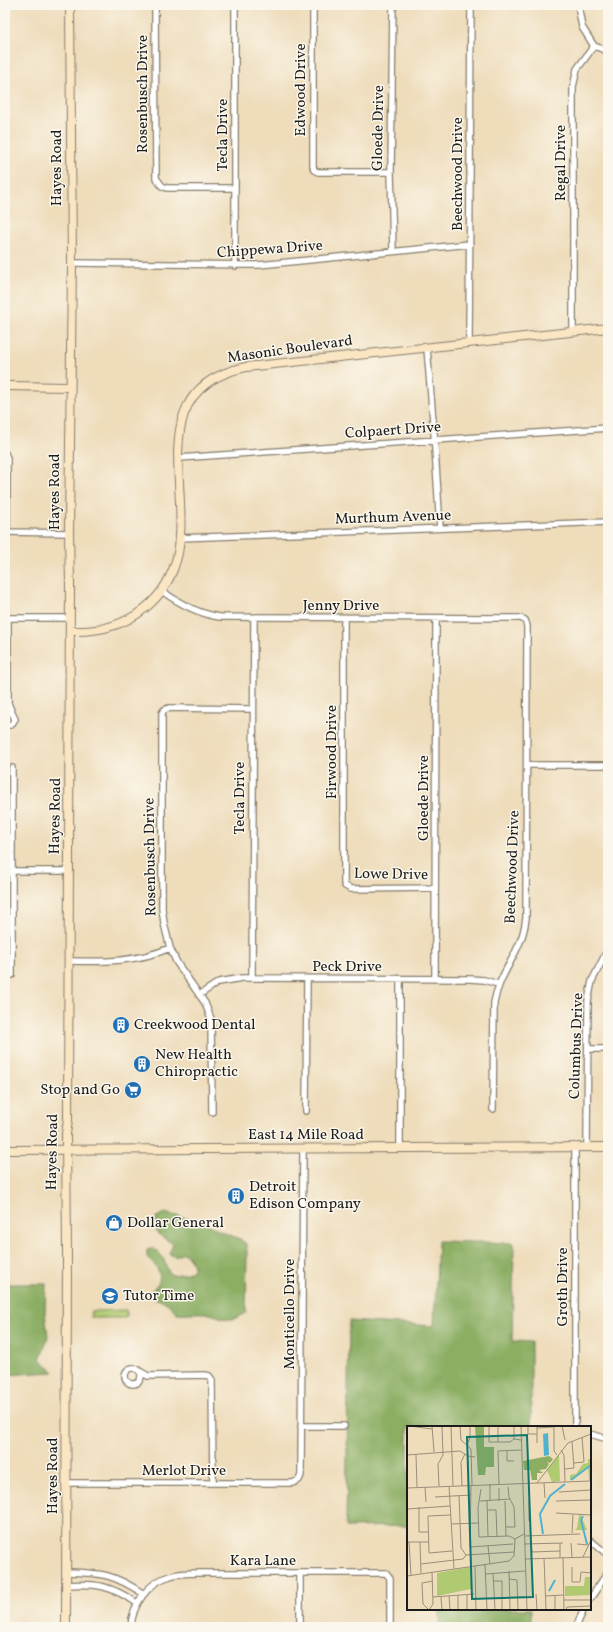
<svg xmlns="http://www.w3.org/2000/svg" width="613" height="1632" font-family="Vollkorn,serif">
  <rect width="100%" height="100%" fill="#fbf7ec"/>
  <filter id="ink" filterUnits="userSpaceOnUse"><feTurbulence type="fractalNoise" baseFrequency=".025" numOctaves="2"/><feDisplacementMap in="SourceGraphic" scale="8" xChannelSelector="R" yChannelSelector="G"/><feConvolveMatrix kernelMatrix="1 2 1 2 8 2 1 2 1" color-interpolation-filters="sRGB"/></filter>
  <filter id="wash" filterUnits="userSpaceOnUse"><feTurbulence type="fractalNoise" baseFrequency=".012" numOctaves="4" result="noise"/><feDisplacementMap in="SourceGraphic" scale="16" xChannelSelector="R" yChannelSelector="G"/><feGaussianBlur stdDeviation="0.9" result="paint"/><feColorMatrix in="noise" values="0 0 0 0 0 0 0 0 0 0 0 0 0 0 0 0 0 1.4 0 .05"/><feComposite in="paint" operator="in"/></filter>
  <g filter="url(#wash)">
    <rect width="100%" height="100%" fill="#eedcba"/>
    <path fill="#afca71" stroke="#667346" d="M126,1310V1318H91V1311Z"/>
    <path fill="#8bae63" stroke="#546540" d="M164,1213L204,1222L222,1232L240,1239L246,1244L247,1252L246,1313C227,1325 223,1316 205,1313C196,1312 186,1314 177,1313L167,1303L152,1297L150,1292C166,1278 160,1270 147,1257V1250L152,1248C167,1256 163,1264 171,1275L187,1273L192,1271L194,1266L189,1257L183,1253L175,1257L169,1254L173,1244L158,1234L154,1225L157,1217Z
      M438,1241L514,1243L512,1341L531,1342V1427H408V1526L346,1527L349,1321L434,1326Z
      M5,1284H46L45,1312L48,1337L40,1359L54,1372L5,1375Z
      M440,1609H531V1627H440Z"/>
  </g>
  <g filter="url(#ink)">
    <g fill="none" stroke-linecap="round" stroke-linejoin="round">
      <g stroke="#857c6b" stroke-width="8">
        <path id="street" d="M155,5L156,178L162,186L167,188H234
          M313,5V166L314,170L318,172H391
          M578,5L582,27L594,46
          M594,46L608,51
          M393,251L391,172L393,5
          M72,263L259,265L470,244
          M235,266V5
          M573,331V87L577,69L594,46
          M469,343L471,5
          M427,348L434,433L440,528
          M5,453L7,458V532
          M179,458L608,428
          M5,532L69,533
          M179,538L608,522
          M162,591C180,604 199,614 220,617L520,618L525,620L527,626L526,918C525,926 523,935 520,942C511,964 498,979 494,1003L493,1109
          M5,618H70
          M8,618V703L12,713
          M344,618V883L345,886L351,889L435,888
          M5,712L12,713L15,719L11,725H5
          M527,765H608
          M12,871H69
          M69,961C104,962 137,962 170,948
          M12,975V768
          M252,978L254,618
          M435,978L436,618
          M199,995L219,982L242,978L470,979L484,980L498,984
          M588,1049H608
          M306,1111L307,979
          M212,1112L211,1019L205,1003L177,963L170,948L164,923L162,908V713L164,710L169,708L252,709
          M587,1147L588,1001L592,981L608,949
          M400,1148V979
          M125 1376a8 8 0 1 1 16 0a8 8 0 1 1-16 0Z
          M141,1372L148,1376L205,1375L209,1376L212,1380L213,1483
          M301,1426H344
          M575,1427V1147
          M590,1434L608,1439
          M67,1483H293L299,1480L301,1475L303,1149
          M590,1540L608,1555
          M67,1572C103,1573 113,1574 144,1594
          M66,1585C98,1583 111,1586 137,1603
          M590,1599L608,1572
          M131,1627C132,1605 148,1582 170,1576C179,1573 189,1573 198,1573H386L390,1578V1627
          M300,1627V1573
          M576,1627L584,1609"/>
      </g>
      <g stroke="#857c6b" stroke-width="10">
        <path id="secondary" d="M5,386L69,387
          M70,631C97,632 122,627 144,609C162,595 173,576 178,553C191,483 144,388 246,367L608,328
          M5,1150L608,1147
          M66,1627L67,1252L66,1134L68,1120L70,583L69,533L72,263L70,5"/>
      </g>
      <use href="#street" stroke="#fff" stroke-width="5.5"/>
      <use href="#secondary" stroke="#fbe6c4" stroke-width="8"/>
    </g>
  </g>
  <defs>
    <g id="building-disc" transform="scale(0.9)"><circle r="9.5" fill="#1f6fb2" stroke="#fbf7ec"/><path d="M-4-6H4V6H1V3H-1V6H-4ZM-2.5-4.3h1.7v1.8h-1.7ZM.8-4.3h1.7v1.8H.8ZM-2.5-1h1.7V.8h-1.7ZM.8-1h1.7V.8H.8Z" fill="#fff"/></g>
    <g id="supermarket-disc" transform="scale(0.9)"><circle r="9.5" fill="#1f6fb2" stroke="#fbf7ec"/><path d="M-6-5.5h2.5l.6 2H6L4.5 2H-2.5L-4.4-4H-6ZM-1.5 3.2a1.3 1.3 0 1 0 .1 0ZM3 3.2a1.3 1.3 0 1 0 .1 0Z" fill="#fff"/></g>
    <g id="shop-disc" transform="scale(0.9)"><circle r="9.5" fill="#1f6fb2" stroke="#fbf7ec"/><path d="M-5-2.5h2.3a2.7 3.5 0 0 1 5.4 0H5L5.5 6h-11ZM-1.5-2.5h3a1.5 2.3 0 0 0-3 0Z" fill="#fff"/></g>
    <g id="school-disc" transform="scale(0.9)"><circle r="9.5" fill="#1f6fb2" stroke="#fbf7ec"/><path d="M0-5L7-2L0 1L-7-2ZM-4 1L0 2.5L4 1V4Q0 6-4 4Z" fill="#fff"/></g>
  </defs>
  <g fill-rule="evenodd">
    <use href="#building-disc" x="121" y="1025"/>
    <use href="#building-disc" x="142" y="1064"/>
    <use href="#supermarket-disc" x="133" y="1090"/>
    <use href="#building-disc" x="236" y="1196"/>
    <use href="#shop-disc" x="114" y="1223"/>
    <use href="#school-disc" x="110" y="1296"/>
  </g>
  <g text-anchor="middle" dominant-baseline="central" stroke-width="3" stroke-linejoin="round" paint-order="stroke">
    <g font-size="15" fill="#1c1c1c" stroke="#fbf7ec">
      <text transform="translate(301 90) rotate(-90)">Edwood Drive</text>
      <text transform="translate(143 94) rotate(-90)">Rosenbusch Drive</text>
      <text transform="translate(379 128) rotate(-89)">Gloede Drive</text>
      <text transform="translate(223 135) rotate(-90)">Tecla Drive</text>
      <text transform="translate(561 163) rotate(-90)">Regal Drive</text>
      <text transform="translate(57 168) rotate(-90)">Hayes Road</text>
      <text transform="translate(458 174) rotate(-90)">Beechwood Drive</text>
      <text transform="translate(270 250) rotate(-4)">Chippewa Drive</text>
      <text transform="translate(290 350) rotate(-8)">Masonic Boulevard</text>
      <text transform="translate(393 431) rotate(-4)">Colpaert Drive</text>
      <text transform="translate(55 492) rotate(-90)">Hayes Road</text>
      <text transform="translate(393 518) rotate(-2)">Murthum Avenue</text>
      <text x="341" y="606">Jenny Drive</text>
      <text transform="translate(332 752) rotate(-90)">Firwood Drive</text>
      <text transform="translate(240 798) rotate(-90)">Tecla Drive</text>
      <text transform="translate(424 798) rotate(-90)">Gloede Drive</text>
      <text transform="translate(56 816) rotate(-89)">Hayes Road</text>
      <text transform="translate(151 857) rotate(-91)">Rosenbusch Drive</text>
      <text transform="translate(513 867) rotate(-88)">Beechwood Drive</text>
      <text transform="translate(391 875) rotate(1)">Lowe Drive</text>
      <text x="347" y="967">Peck Drive</text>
      <text transform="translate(577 1046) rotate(-88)">Columbus Drive</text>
      <text x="306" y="1135">East 14 Mile Road</text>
      <text transform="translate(53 1152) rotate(-89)">Hayes Road</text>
      <text transform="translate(563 1287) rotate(-90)">Groth Drive</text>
      <text transform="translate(290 1314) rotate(-90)">Monticello Drive</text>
      <text x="184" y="1471">Merlot Drive</text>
      <text transform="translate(53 1476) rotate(-90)">Hayes Road</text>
      <text x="263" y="1561">Kara Lane</text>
    </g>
    <g font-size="15" fill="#1c1c1c" stroke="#fbf7ec" text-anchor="start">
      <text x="134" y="1025">Creekwood Dental</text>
      <text x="155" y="1055">New Health<tspan x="155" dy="17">Chiropractic</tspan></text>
      <text x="120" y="1090" text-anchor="end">Stop and Go</text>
      <text x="249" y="1187">Detroit<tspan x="249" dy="17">Edison Company</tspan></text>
      <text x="127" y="1223">Dollar General</text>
      <text x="123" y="1296">Tutor Time</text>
    </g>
  </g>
  <g transform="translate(407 1426)">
    <rect width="184" height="184" fill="#eedcba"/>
    <path d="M152,29L153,55L145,56L140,44ZM181,33H184V54H182L181,41L163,54V49L169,48L176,38L181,37ZM172,89H174L180,104H168L170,102ZM64,141V163L30,170V147ZM178,151H184V169L158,170V160H177Z" fill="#afca71"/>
    <path d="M68,0H77V21H87V41H79L78,49H71ZM142,30L146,33L143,37L140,36L142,38L139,43L132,44L136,47H130V54H125L123,44H117L116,35Z" fill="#8bae63"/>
    <path d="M141,7L142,29L137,30L136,8Z" fill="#51b2d0"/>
    <path fill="none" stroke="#51b2d0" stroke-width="2" d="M164,54L184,39M176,90L174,94L180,118M136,108L133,88L143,70L158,58M142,165L148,154"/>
    <path fill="none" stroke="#9a8f7b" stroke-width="1" d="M2,0L25,3M25,0L27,26M44,0L46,60M53,0L54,14L64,23L65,59M82,0V16H103L107,13L114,14M91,0V16M114,0L120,184M121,0V8H130M130,0V17M147,0V25L150,29M155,0L158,14M130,2L146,1M107,13V0M60,18L63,12V0M154,24L157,29L158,56M100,25V35H107M0,29L53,25L61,30L68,31M9,29L10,61M167,37L177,36L175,11M158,43L167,42L165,15M130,57L161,17L184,8M137,57L138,72M83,58V75M92,58L91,25L114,24M32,60L31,38L36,29L35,0M42,60L47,143M55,60L54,36L58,28M64,60L63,121L106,118M18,61L19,76M0,62L184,55M92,62V75M74,63L71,82L72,111L102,110L108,113M152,66L184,64M52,69L54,122L59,129M28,71L64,69M122,74V95M73,75L103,73M80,75L81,111M98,75L99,110M149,75L184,74M12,81V106H21M0,83L43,80M80,84H89L90,111M0,85V101M149,87L184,89M44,89L21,90L22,127L45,125M44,98L71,97M99,101H108L107,81L102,71L101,61M165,107L166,89M117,110L173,108M0,116H22M2,116L4,149M13,116L14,147M153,117V132M164,117L165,131M117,118L156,117M124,118L125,126L153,125M170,118L182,119M81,120L83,138M59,129L107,126M156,131L157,184M176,131L184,114M137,132L139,184M118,133L184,131M14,138L56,133L59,129M78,138L80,184M68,140L69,184M165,141V156H173L174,146L184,147M102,145L103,184M86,147L88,184M79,148L118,145M0,150L102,135L107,130L108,113L117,108M102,153L110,154L111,184M87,155H95V184M60,168V184M129,168L130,184M51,169V184M42,170L43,184M138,170L157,169M148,170V184M26,171L67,168M34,171L35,184M157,174H184M22,184L16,178L15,157L26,155M22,184L26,178L25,146M159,184L160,181L184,180"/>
    <path fill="#0f766e" fill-opacity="0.15" stroke="#0f766e" stroke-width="2" d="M120,9L126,171L65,173L60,11Z"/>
    <rect width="184" height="184" fill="none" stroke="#1c1c1c" stroke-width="2"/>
  </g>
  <rect width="613" height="1632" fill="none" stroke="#fbf7ec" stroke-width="20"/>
</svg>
